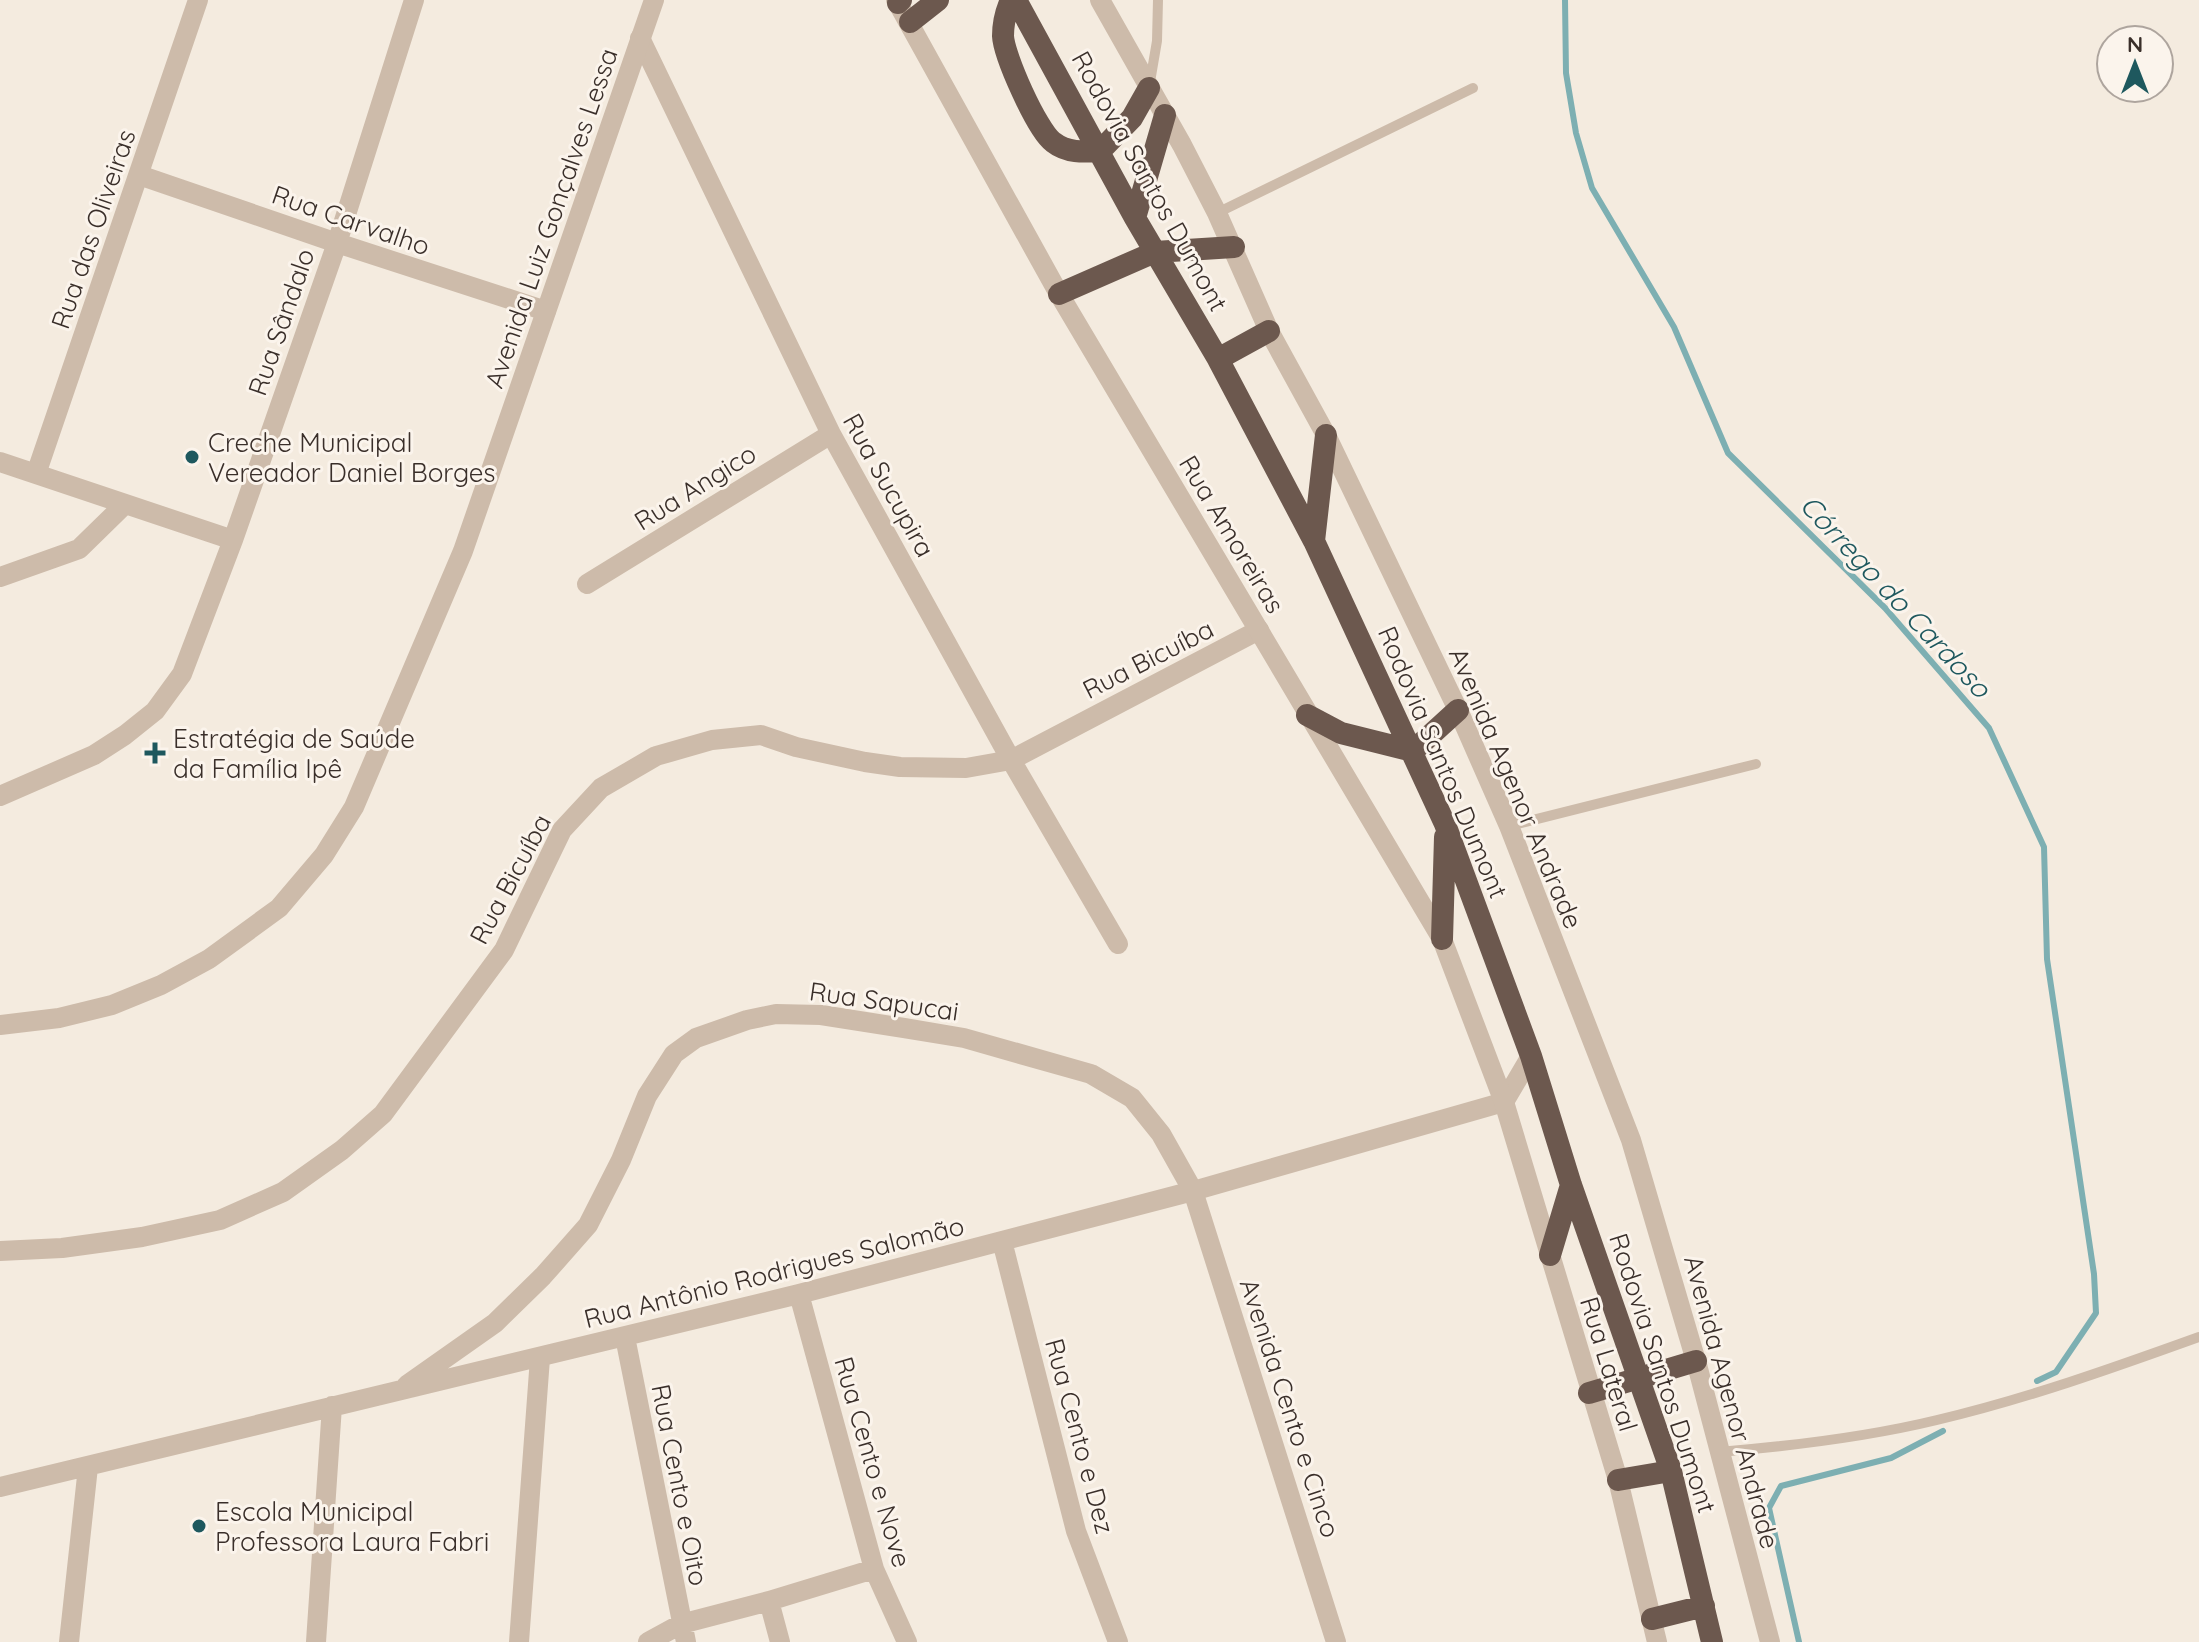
<svg xmlns="http://www.w3.org/2000/svg" width="2199" height="1642" font-family="Quicksand,sans-serif">
  <rect width="100%" height="100%" fill="#f4ebdf"/>
  <g fill="none" stroke-linecap="round" stroke-linejoin="round">
    <path stroke="#7dafb2" stroke-width="6" d="M1565,0L1566,73L1576,133L1592,188L1674,327L1728,453L1885,608L1989,728L2044,847L2047,959L2094,1274L2096,1313L2056,1372L2037,1381
      M1799,1642L1769,1508L1781,1486L1891,1458L1943,1431"/>
    <path stroke="#cdbbaa" stroke-width="10" d="M1150,82L1157,41L1158,0
      M1217,213L1473,88
      M1509,826L1756,764
      M1719,1452C1792,1446 1867,1437 1937,1420C2026,1399 2113,1368 2199,1337"/>
    <path stroke="#cdbbaa" stroke-width="20" d="M640,38L831,434L1011,760L1118,944
      M139,175L337,243L546,311
      M0,462L233,540
      M36,474L198,0
      M0,577L79,549L125,504
      M587,584L831,434
      M0,796L94,755L125,735L155,711L182,674L233,540L337,243L414,0
      M1002,1241L1076,1531L1118,1642
      M0,1251L62,1248L142,1237L220,1220L283,1192L342,1150L383,1114L504,950L562,830L601,788L656,756L712,740L761,735L796,747L865,762L900,767L966,768L1011,760L1259,630
      M799,1294L874,1569L907,1642
      M625,1337L686,1642
      M407,1385L495,1323L543,1276L588,1225L621,1160L647,1096L674,1054L696,1038L747,1020L776,1014L821,1015L904,1028L964,1038L1091,1074L1132,1098L1161,1134L1193,1191L1336,1642
      M0,1487L799,1294L1193,1191L1504,1102L1531,1056
      M769,1601L780,1642
      M69,1642L88,1467
      M316,1642L332,1406
      M519,1642L540,1358
      M648,1642L681,1624L769,1601L874,1569"/>
    <path stroke="#cdbbaa" stroke-width="20" d="M896,0L1059,294L1442,939L1504,1102L1618,1480L1657,1642
      M1100,0L1182,145L1217,213L1269,331L1326,435L1458,710L1509,826L1631,1140L1696,1361L1770,1642
      M0,1025L59,1018L112,1005L161,985L209,959L279,908L324,855L354,807L463,551L654,0"/>
    <path stroke="#6c584e" stroke-width="22" d="M1011,0C1006,11 1003,24 1003,36C1004,56 1037,130 1053,142C1067,153 1083,152 1100,151L1132,118L1149,88
      M1016,0L1135,218L1218,359L1314,541L1445,824L1531,1056L1571,1185L1671,1471L1712,1642
      M898,3L901,0
      M910,22L938,0
      M1135,218L1165,115
      M1059,294L1155,252L1234,247
      M1218,359L1269,331
      M1314,541L1326,435
      M1307,715L1341,733L1413,751L1458,710
      M1442,939L1445,837
      M1550,1255L1571,1185
      M1589,1393L1696,1361
      M1618,1480L1671,1471
      M1652,1619L1704,1606"/>
  </g>
  <g fill="#1e585e" stroke="#fbf4ec" stroke-width="3">
    <circle cx="192" cy="457" r="8"/>
    <path d="M151 741h8v8h8v8h-8v8h-8v-8h-8v-8h8z"/>
    <circle cx="199" cy="1526" r="8"/>
  </g>
  <g text-anchor="middle" dominant-baseline="central" stroke-width="6" stroke-linejoin="round" paint-order="stroke">
    <g font-size="26" fill="#3a2f2a" stroke="#fbf4ec">
      <text transform="translate(1150 181) rotate(61)">Rodovia Santos Dumont</text>
      <text transform="translate(551 218) rotate(-71)">Avenida Luiz Gonçalves Lessa</text>
      <text transform="translate(351 220) rotate(19)">Rua Carvalho</text>
      <text transform="translate(93 229) rotate(-71)">Rua das Oliveiras</text>
      <text transform="translate(281 322) rotate(-71)">Rua Sândalo</text>
      <text transform="translate(889 485) rotate(61)">Rua Sucupira</text>
      <text transform="translate(695 487) rotate(-32)">Rua Angico</text>
      <text transform="translate(1232 534) rotate(59)">Rua Amoreiras</text>
      <text transform="translate(1148 659) rotate(-27)">Rua Bicuíba</text>
      <text transform="translate(1443 762) rotate(67)">Rodovia Santos Dumont</text>
      <text transform="translate(1516 788) rotate(67)">Avenida Agenor Andrade</text>
      <text transform="translate(510 879) rotate(-62)">Rua Bicuíba</text>
      <text transform="translate(884 1001) rotate(8)">Rua Sapucai</text>
      <text transform="translate(774 1272) rotate(-14)">Rua Antônio Rodrigues Salomão</text>
      <text transform="translate(1609 1364) rotate(73)">Rua Lateral</text>
      <text transform="translate(1663 1373) rotate(72)">Rodovia Santos Dumont</text>
      <text transform="translate(1732 1402) rotate(75)">Avenida Agenor Andrade</text>
      <text transform="translate(1290 1408) rotate(72)">Avenida Cento e Cinco</text>
      <text transform="translate(1080 1436) rotate(75)">Rua Cento e Dez</text>
      <text transform="translate(873 1462) rotate(74)">Rua Cento e Nove</text>
      <text transform="translate(680 1485) rotate(79)">Rua Cento e Oito</text>
    </g>
    <g font-size="26" fill="#3a2f2a" stroke="#fbf4ec" text-anchor="start">
      <text x="208" y="442">Creche Municipal<tspan x="208" dy="30">Vereador Daniel Borges</tspan></text>
      <text x="173" y="738">Estratégia de Saúde<tspan x="173" dy="30">da Família Ipê</tspan></text>
      <text x="215" y="1511">Escola Municipal<tspan x="215" dy="30">Professora Laura Fabri</tspan></text>
    </g>
    <g font-size="28" font-style="italic" fill="#1e585e" stroke="#fbf4ec">
      <text transform="translate(1896 596) rotate(47)">Córrego do Cardoso</text>
    </g>
  </g>
  <g transform="translate(2135 64)"><circle r="38" fill="#fbf4ec" stroke="#aea59e" stroke-width="2"/>
  <path d="M0-6L14 30L0 20L-14 30Z" fill="#1e585e"/>
  <text y="-12" font-size="22" font-weight="bold" text-anchor="middle" fill="#3a2f2a">N</text>
  </g>
</svg>
